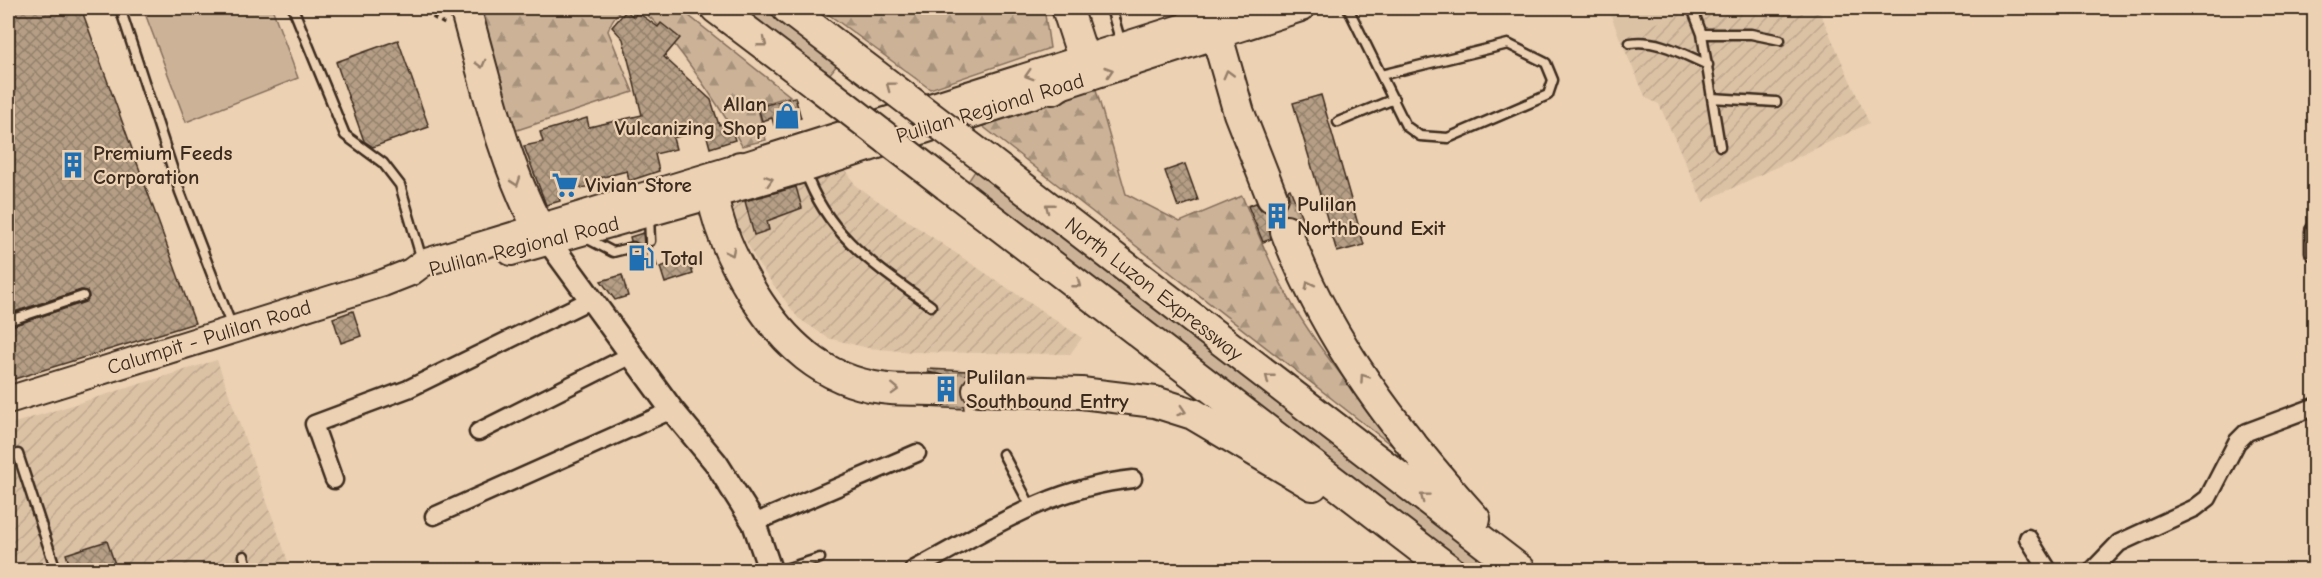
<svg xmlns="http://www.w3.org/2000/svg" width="2322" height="578" font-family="'Comic Neue',sans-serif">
  <defs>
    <pattern id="industrial-furrows" width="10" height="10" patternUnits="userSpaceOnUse" patternTransform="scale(1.5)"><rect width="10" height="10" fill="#dcc2a5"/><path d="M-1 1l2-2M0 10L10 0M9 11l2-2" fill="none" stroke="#bea78e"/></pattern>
    <pattern id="forest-firs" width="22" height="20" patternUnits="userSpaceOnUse" patternTransform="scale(1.5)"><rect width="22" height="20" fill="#ccb398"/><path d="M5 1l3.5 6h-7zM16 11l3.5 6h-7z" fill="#a7927b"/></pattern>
    <pattern id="building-cross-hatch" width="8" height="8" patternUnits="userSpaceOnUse" patternTransform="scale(1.5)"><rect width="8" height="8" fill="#b59e85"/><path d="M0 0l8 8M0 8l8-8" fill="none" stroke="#94816c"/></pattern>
  </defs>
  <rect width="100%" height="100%" fill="#ecd1b3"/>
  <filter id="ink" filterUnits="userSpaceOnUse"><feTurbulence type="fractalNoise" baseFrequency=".0167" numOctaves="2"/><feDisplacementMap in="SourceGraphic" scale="12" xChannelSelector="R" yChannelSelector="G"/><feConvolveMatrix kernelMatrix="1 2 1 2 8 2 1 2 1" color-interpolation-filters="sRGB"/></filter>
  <g filter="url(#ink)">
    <path fill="#dcc2a5" d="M1608,8H1683L1685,11L1620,39Z"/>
    <path fill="url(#industrial-furrows)" d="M1683,8H1818L1869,123L1703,202L1659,104L1646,98L1620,39L1684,11Z
      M842,163L856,186L1082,338L1070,354L912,352L868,348L828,338L798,318L758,264L726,203Z
      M217,360L291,570H8V425Z"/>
    <path fill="#ccb398" stroke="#846e5b" stroke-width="1.5" d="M143,8H272L298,78L186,122Z
      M740,8H763L837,65L829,75Z
      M975,171L1236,368L1498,570H1471L967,183Z"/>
    <path fill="url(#forest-firs)" stroke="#846e5b" stroke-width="1.5" d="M477,8H679L790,96L757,106L766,140L742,146C728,120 663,17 637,9C621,4 612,18 608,31L633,92L502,135Z
      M820,8H1044L1050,48L930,89Z
      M1093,79L1126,194L1180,222L1242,196C1260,238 1277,282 1302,320C1334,370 1375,416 1413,462L972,118Z"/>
    <path fill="url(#building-cross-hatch)" stroke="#3b2a1e" stroke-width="1.5" d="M8,8H81L195,323L8,381V327L85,302L89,297L87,291L81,290L8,314Z
      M626,11L634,17L637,12L658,27L661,23L680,38L664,57L711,100L719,125L729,121L735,140L710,148L705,129L673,138L676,149L655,154L659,171L629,181L627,171L596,179L598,185L558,192L560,201L546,205L524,146L543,142L540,132L587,118L589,127L642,115L623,39L612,27Z
      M398,40L429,127L373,147L364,141L336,62Z
      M1321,95L1364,245L1337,252L1293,103Z
      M795,97L801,118L774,125L772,118L762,121L758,107Z
      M1185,164L1198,200L1178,207L1165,171Z
      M796,187L802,208L767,221L769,230L754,235L745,201Z
      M1290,189L1305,225L1303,226L1297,218L1289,214L1279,215L1269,228L1271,239L1263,242L1248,206L1256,203L1261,210L1269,214L1279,213L1286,207L1289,199L1288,190Z
      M643,233L644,244L652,247L657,266L640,271L635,253L639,245L631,241L630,237Z
      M688,258L693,274L665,283L660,267Z
      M622,275L628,296L615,300L601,281Z
      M353,311L361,336L341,343L333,318Z
      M928,369L967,371L961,389L964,409L926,407L945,405L953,391L951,382L946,376L928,372Z
      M107,541L117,570H71L66,554Z"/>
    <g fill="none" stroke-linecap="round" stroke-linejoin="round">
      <path stroke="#c9b095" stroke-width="30" stroke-dasharray="30 15" stroke-linecap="butt" d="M1272,197L1286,231
        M936,390H978"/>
      <g stroke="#3b2a1e" stroke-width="13">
        <path id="lane" d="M120,8L180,192L232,327
          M293,8L345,135L383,163L400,185L422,260
          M1111,8L1121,43
          M1348,8L1406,126L1420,136L1448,138L1548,95L1553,80L1546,63L1508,44L1381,75
          M1692,8L1702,34L1712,98L1776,102
          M1702,34H1751L1780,40
          M1630,43C1659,39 1682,54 1708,65
          M1712,98L1720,146
          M1338,122L1394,99
          M805,171C828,237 877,267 931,306
          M649,215L650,241
          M584,237L613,252L633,247
          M8,321L83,296
          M1003,454L1031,507
          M8,457L18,454L56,570
          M244,556L248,570
          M782,570L820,558"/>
      </g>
      <g stroke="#3b2a1e" stroke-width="21">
        <path id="street" d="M2314,231V252
          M478,432L631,355
          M334,480L314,424L408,389L592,299
          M434,516L672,410
          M754,523L917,453
          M2028,538L2048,570
          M913,570C987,531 1048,488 1133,479
          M2093,570L2119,543L2195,508L2208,498L2237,442L2247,432L2314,407"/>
      </g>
      <g stroke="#3b2a1e" stroke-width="27">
        <path id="secondary" d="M550,243L672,410L716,463L754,523L770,570"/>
      </g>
      <g stroke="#3b2a1e" stroke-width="30">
        <path id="primary" d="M511,252L804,169L1301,8
          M8,400L383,283L411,272L423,263L740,167L1244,8"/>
      </g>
      <g stroke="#3b2a1e" stroke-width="34">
        <path id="highway" d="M465,8C486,82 502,158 538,227
          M716,8L815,83
          M787,8L854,59
          M1189,26L1203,28L1217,36L1239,113L1272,197
          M1053,89L1079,71L1085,63L1067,8
          M987,160L1520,570
          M740,167L725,178L713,197C719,232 734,263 753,294C783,342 822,380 881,388C899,391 918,389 936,390
          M947,185L1449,570
          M1286,231C1326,340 1398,433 1475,519
          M978,390L1081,393L1155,402L1193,414L1313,485"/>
      </g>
      <path stroke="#3b2a1e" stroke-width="3" stroke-dasharray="4.5 4.5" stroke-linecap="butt" d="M417,8L446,25"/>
      <use href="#lane" stroke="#ecd1b3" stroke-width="8"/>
      <use href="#street" stroke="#ecd1b3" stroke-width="16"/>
      <use href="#secondary" stroke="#ecd1b3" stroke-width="22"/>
      <use href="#primary" stroke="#ecd1b3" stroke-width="26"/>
      <use href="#highway" stroke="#ecd1b3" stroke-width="30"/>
      <g stroke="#3b2a1e" stroke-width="34" stroke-linecap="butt">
        <path id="highway-bridge" d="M854,59L987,160
          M815,83L947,185"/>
      </g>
      <use href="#highway-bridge" stroke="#ecd1b3" stroke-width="30"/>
    </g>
    <defs><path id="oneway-chevron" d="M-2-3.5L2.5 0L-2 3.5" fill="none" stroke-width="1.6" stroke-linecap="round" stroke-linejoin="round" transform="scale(1.5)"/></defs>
    <g stroke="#947e68">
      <use href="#oneway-chevron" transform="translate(763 43) rotate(38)"/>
      <use href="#oneway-chevron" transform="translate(481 64) rotate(75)"/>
      <use href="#oneway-chevron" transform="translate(1109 71) rotate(-18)"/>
      <use href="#oneway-chevron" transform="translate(1228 74) rotate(-105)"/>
      <use href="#oneway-chevron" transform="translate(1029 75) rotate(163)"/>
      <use href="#oneway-chevron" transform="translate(890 86) rotate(-143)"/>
      <use href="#oneway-chevron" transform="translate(769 180) rotate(-17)"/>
      <use href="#oneway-chevron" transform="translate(516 182) rotate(71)"/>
      <use href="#oneway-chevron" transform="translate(1049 207) rotate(-142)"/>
      <use href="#oneway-chevron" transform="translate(731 252) rotate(63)"/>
      <use href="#oneway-chevron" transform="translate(1077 284) rotate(38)"/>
      <use href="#oneway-chevron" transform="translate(1309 285) rotate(-117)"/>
      <use href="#oneway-chevron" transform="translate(1269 378) rotate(-142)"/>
      <use href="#oneway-chevron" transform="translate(1364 378) rotate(-125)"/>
      <use href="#oneway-chevron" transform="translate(895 389) rotate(2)"/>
      <use href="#oneway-chevron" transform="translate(1182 411) rotate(18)"/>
      <use href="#oneway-chevron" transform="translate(1424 497) rotate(-143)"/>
    </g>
  </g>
  <defs>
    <g id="shop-bare" transform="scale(2.07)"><path d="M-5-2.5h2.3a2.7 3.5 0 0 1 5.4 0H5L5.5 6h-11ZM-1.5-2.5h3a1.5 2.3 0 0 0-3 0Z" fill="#1f6fb2" stroke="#ecd1b3" stroke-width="2.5" paint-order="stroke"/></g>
    <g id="building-bare" transform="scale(2.07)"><path d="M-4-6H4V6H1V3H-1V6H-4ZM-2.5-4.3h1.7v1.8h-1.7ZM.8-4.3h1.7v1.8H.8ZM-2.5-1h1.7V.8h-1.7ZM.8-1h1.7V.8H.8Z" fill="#1f6fb2" stroke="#ecd1b3" stroke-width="2.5" paint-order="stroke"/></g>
    <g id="supermarket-bare" transform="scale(2.07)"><path d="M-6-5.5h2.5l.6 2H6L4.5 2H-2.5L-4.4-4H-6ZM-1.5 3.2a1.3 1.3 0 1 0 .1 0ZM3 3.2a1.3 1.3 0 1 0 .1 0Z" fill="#1f6fb2" stroke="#ecd1b3" stroke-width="2.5" paint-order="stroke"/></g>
    <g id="fuel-bare" transform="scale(2.07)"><path d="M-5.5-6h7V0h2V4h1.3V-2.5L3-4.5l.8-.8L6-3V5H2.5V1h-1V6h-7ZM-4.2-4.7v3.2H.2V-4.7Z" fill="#1f6fb2" stroke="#ecd1b3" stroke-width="2.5" paint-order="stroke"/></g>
  </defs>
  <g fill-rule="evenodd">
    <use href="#shop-bare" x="787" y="116"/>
    <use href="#building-bare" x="73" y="165"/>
    <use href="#supermarket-bare" x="565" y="185"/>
    <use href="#building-bare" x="1277" y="216"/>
    <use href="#fuel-bare" x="641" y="258"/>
    <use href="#building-bare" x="946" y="389"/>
  </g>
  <g text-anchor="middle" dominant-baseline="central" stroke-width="4.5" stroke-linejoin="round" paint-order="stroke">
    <g font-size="21" font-weight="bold" fill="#3b2a1e" stroke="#ecd1b3" text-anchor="start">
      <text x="767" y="104" text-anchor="end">Allan<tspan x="767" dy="24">Vulcanizing Shop</tspan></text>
      <text x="93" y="153">Premium Feeds<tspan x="93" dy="24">Corporation</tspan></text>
      <text x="585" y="185">Vivian Store</text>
      <text x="1297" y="204">Pulilan<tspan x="1297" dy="24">Northbound Exit</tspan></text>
      <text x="661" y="258">Total</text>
      <text x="966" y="377">Pulilan<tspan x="966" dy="24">Southbound Entry</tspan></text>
    </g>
    <g font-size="21" fill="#3b2a1e" stroke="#ecd1b3">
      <text transform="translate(990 108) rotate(-17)">Pulilan Regional Road</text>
      <text transform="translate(524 246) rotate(-14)">Pulilan Regional Road</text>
      <text transform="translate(1154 289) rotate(38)">North Luzon Expressway</text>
      <text transform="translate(209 337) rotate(-17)">Calumpit - Pulilan Road</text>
    </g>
  </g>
  <rect width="2322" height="578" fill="none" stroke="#ecd1b3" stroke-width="30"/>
  <rect x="15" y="15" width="2292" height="548" fill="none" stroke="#3b2a1e" stroke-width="2" filter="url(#ink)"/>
</svg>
